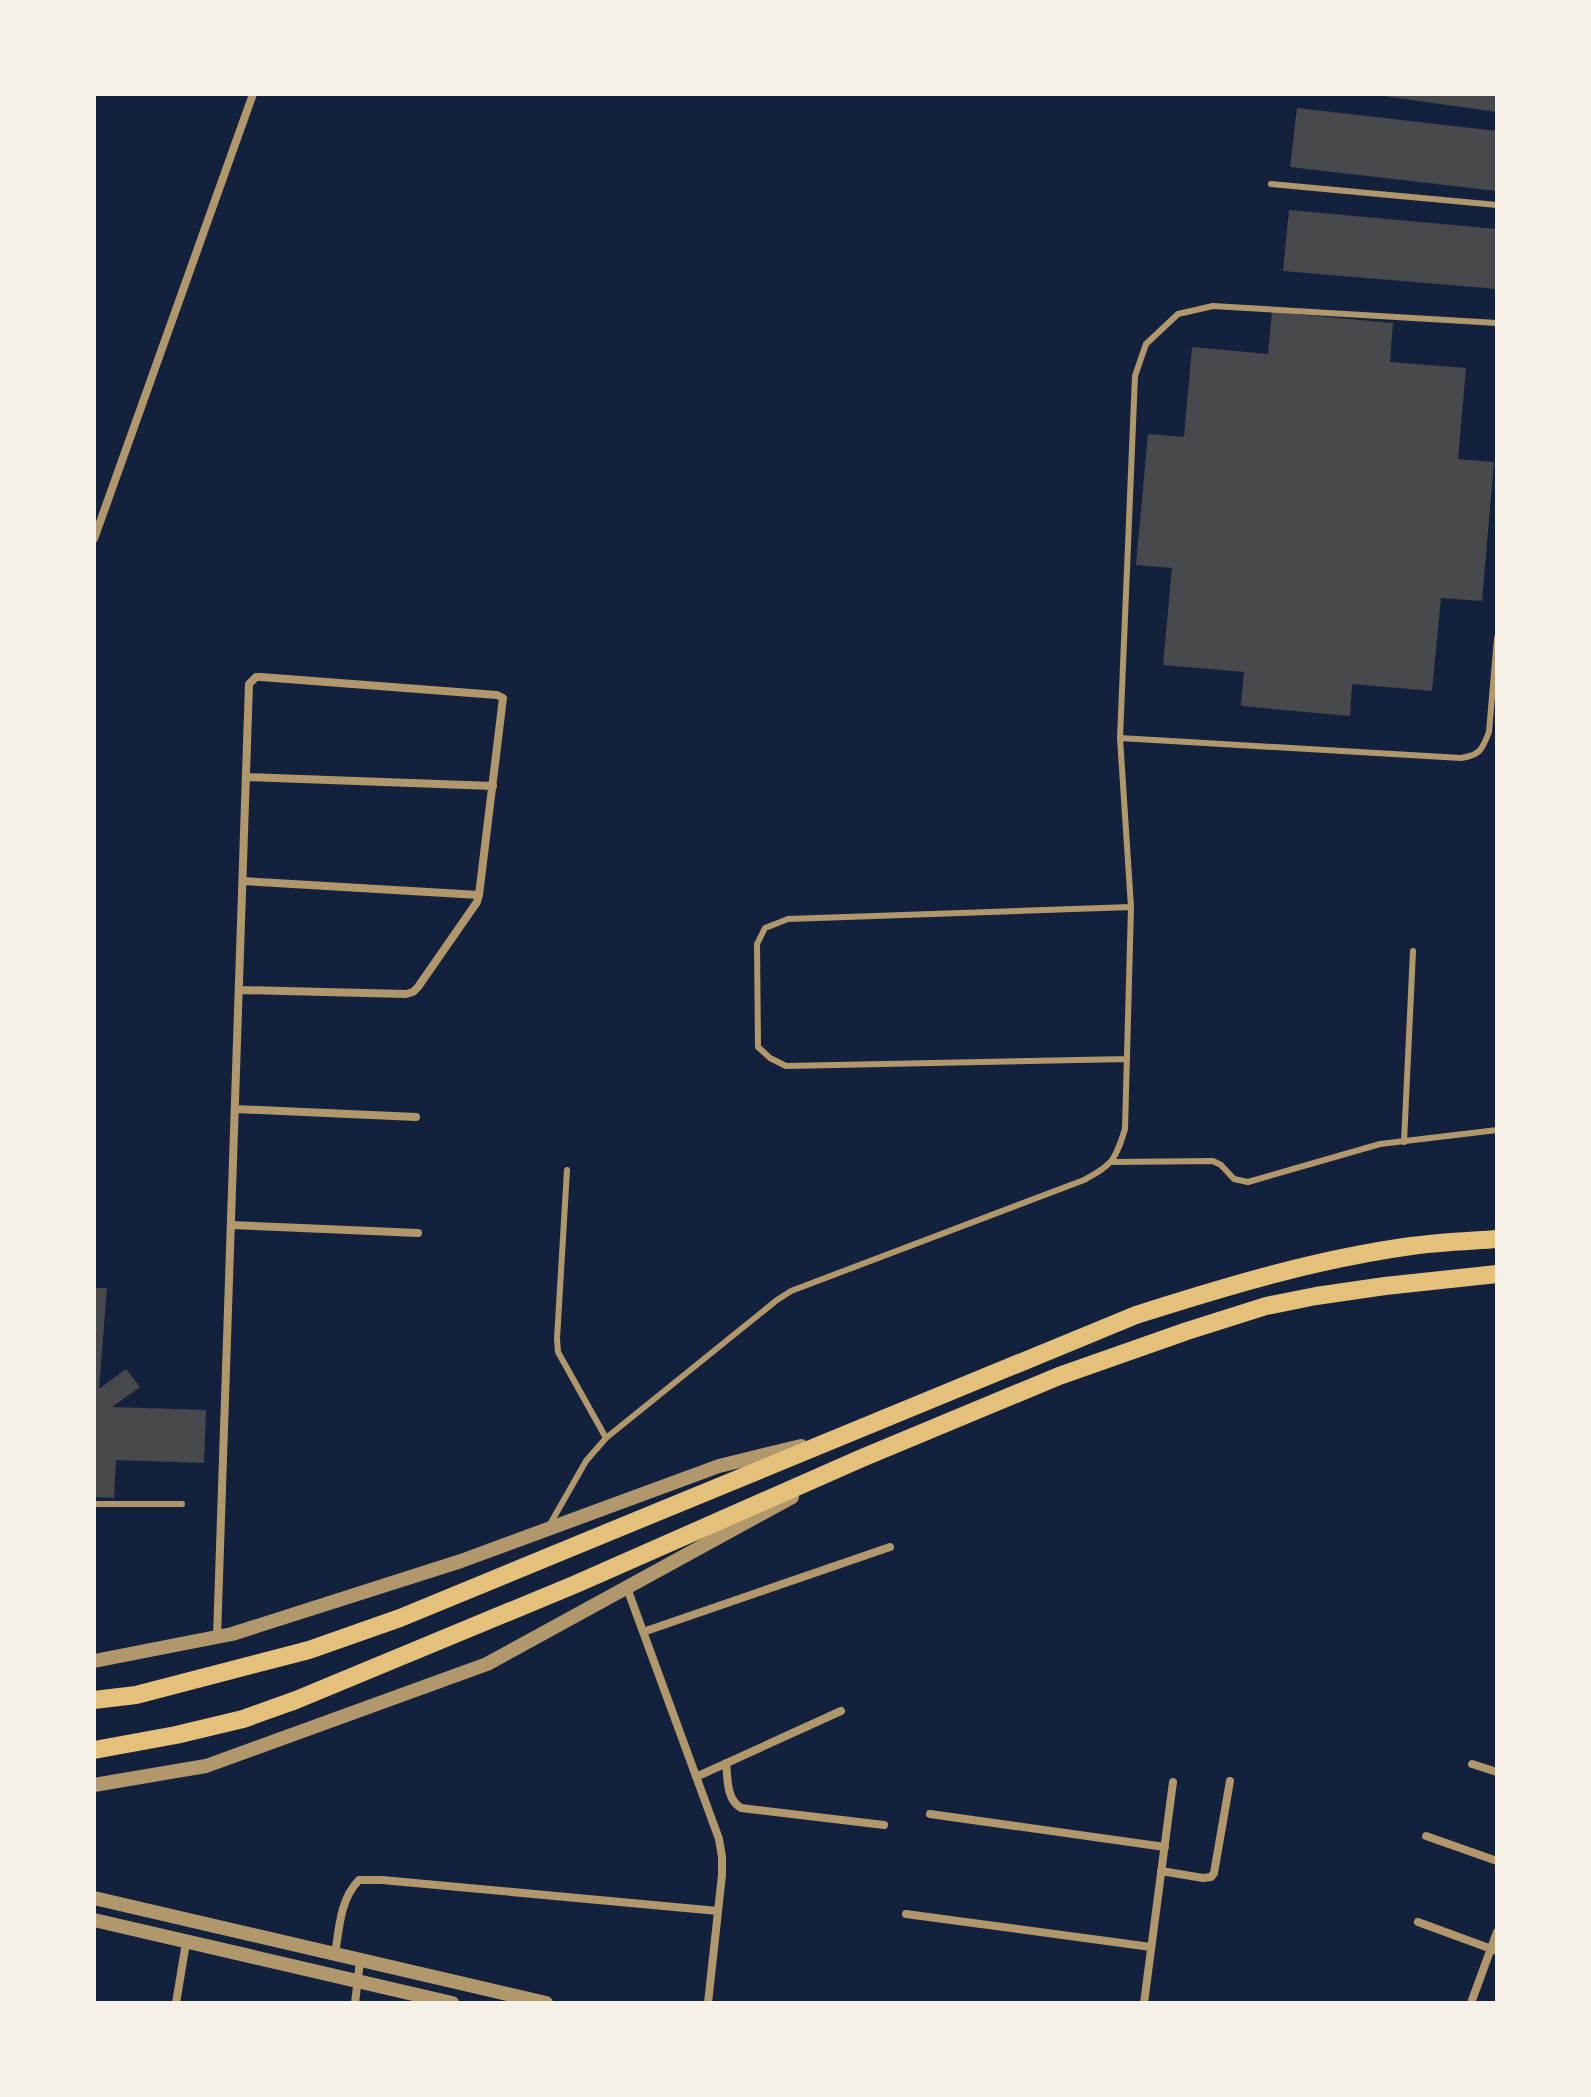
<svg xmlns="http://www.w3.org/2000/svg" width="1591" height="2097" font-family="Georgia,serif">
  <rect width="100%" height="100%" fill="#14213d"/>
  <path fill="#48494c" d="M1384,94H1497V112L1384,96Z
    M1297,108L1497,131V191L1290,167Z
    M1289,210L1497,229V289L1283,271Z
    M1272,312L1393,323L1390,362L1466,368L1458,459L1494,462L1482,601L1441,598L1432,691L1352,684L1350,716L1241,706L1244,672L1163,665L1172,568L1136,565L1148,434L1184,437L1192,347L1268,354Z
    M94,1288H107L99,1389L126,1369L140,1387L112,1407L206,1410L204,1463L116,1460L114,1498L94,1497Z"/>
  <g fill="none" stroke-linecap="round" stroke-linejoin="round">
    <path stroke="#b1986c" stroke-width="6" d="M1271,184L1497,205
      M1120,738L1135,376L1146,344L1178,314L1213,306L1497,323
      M1127,1059L786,1066L770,1058L758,1047L757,944L765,928L788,919L1131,907
      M1404,1142L1413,951
      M1112,1162L1213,1161L1221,1165L1234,1179L1248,1182L1380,1144L1497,1130
      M567,1170L557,1339L558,1352L606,1438
      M94,1504H182
      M549,1526L586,1461L606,1438L777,1300L791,1291L1084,1180C1113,1164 1115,1161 1125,1129L1131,907L1120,738L1461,758C1480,755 1482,750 1489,732L1497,638"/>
    <path stroke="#b1986c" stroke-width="8" d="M94,539L253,94
      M246,777L493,786
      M243,881L479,895
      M235,1109L416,1117
      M231,1225L418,1233
      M627,1588L719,1839L722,1857V1875L708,2003
      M643,1632L890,1547
      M217,1637L249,684L256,677H261L497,695L503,698L479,895L477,902L418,987L413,992L406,994L239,990
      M726,1763C728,1779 726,1799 741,1808L884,1825
      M1472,1764L1497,1772
      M696,1777L841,1711
      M930,1814L1165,1847
      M1426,1836L1497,1861
      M1161,1871L1203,1878L1211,1877L1214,1873L1230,1781
      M906,1914L1151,1947
      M1418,1922L1497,1951
      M335,1955C339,1929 340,1899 359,1880H382L718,1911
      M176,2003L186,1943
      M355,2003L360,1961
      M1144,2003L1173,1782
      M1471,2003L1497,1932"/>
    <path stroke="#b1986c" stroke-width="14" d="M94,1661L232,1634L461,1561L719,1466L801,1446
      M94,1785L206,1766L487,1664L792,1497
      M94,1898L546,2003
      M94,1920L452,2003"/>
    <path stroke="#e5c07b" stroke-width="18" d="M94,1700L136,1695L309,1650L400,1618L1136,1315C1227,1286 1317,1259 1411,1246C1439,1242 1469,1241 1497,1239
      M94,1750L176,1735L243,1719L296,1700L576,1584L862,1458L1059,1376L1187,1331L1266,1306L1316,1296L1385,1286L1497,1274"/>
  </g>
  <rect width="1591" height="2097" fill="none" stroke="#f6f1e7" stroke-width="192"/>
</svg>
